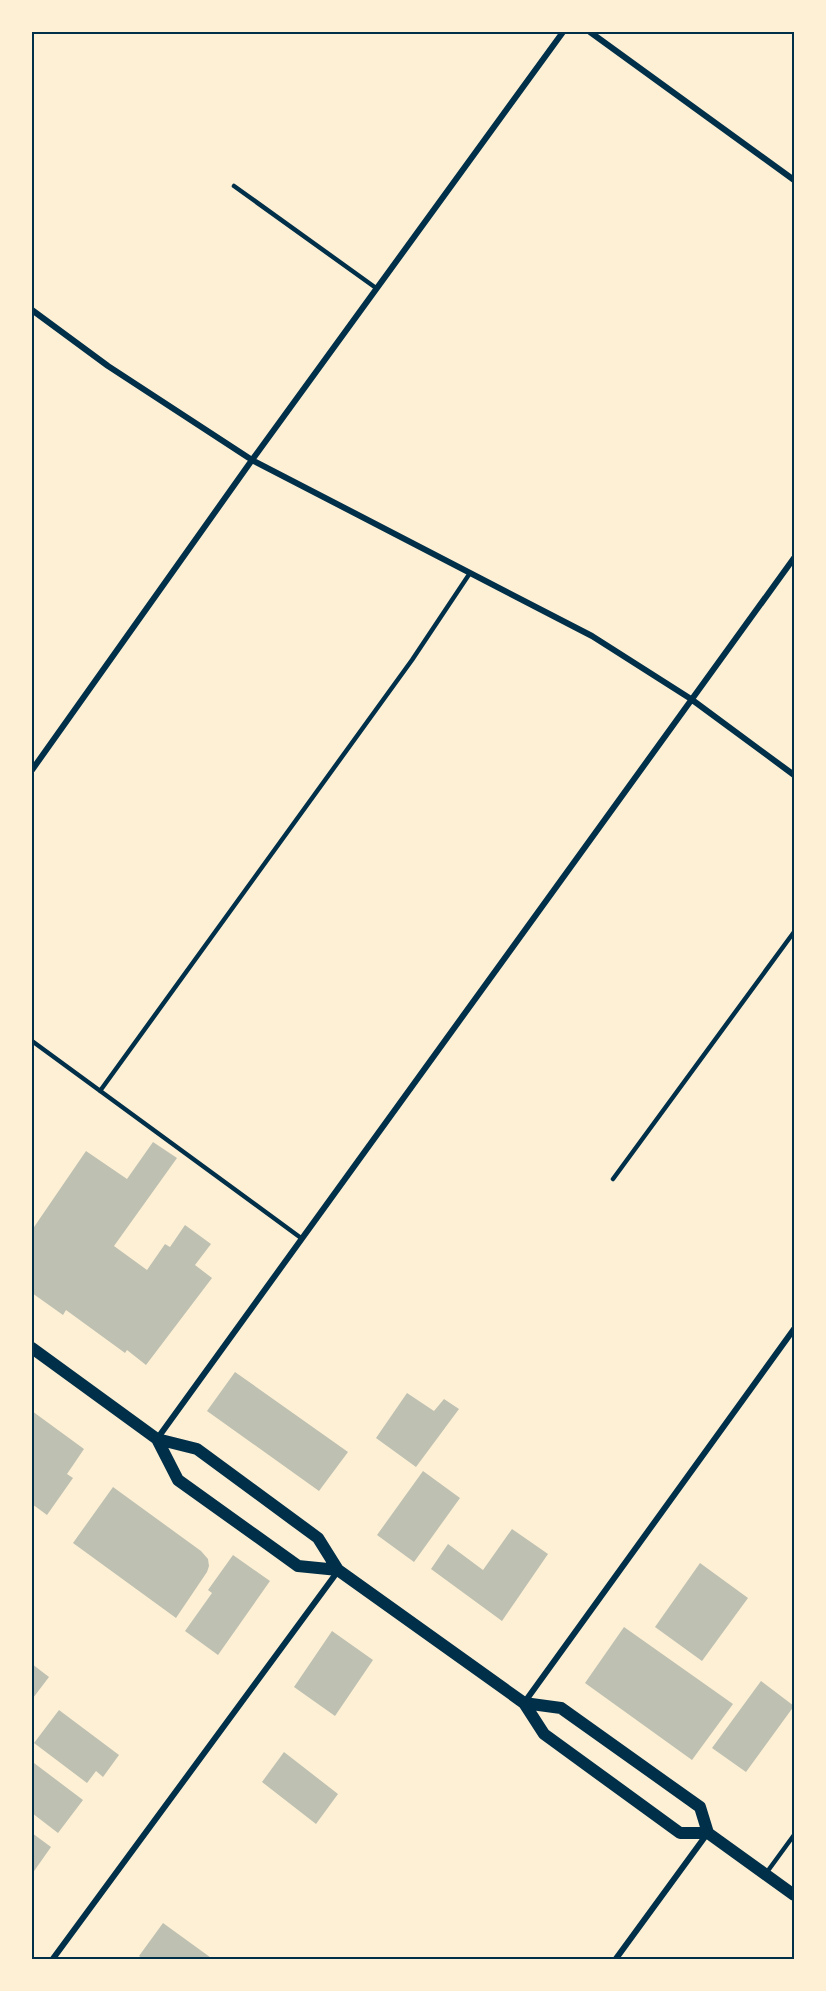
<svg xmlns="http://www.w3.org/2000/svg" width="826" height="1991" font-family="'Crimson Pro',serif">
  <rect width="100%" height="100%" fill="#fdf0d5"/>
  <path fill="#bec0b2" d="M153,1142L177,1158L114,1246L147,1270L165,1244L170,1247L185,1225L211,1244L195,1265L212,1278L146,1365L127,1350L125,1353L66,1310L63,1315L32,1293V1230L86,1151L127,1179Z
    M235,1372L348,1452L319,1491L207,1411Z
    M407,1393L434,1411L444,1399L459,1409L416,1467L376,1438Z
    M32,1411L84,1449L67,1474L73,1478L47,1515L32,1504Z
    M423,1471L460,1498L414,1562L377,1535Z
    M113,1487L201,1551L208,1559L209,1566L207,1572L176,1618L73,1543Z
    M512,1529L548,1554L502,1621L431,1569L448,1544L483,1570Z
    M233,1555L270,1581L218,1655L185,1631L212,1593L208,1590Z
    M700,1563L748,1598L702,1661L655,1627Z
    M624,1627L733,1704L692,1760L585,1683Z
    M332,1631L373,1660L335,1716L294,1687Z
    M32,1664L49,1677L33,1698L32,1697Z
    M761,1681L794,1706L746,1772L712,1748Z
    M59,1710L119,1755L103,1777L96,1771L87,1783L34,1743Z
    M284,1752L338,1794L316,1824L262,1782Z
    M34,1763L83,1800L58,1833L32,1813V1766Z
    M32,1833L51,1847L32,1874Z
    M163,1923L214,1960H144L139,1956Z"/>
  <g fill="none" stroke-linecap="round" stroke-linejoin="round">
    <path stroke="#003049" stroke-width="4.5" d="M234,186L376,288
      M32,1041L301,1238
      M100,1091L412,660L470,573
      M613,1179L794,932
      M767,1872L794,1835"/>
    <path stroke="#003049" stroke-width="6" d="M590,32L794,180
      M32,310L108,366L252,460L592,636L691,699L794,775
      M32,770L252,460L563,32
      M157,1439L794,558
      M524,1703L794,1329
      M52,1960L338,1571
      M615,1960L707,1834"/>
    <path stroke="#003049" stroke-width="12" d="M32,1348L157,1439L197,1449L318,1538L338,1570L524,1703L544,1734L680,1833H708L794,1895
      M157,1439L178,1480L298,1566L338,1570
      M524,1703L561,1708L700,1807L708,1833"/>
  </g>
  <rect width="826" height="1991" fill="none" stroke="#fdf0d5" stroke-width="66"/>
  <rect x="33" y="33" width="760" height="1925" fill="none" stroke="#003049" stroke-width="2"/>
</svg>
